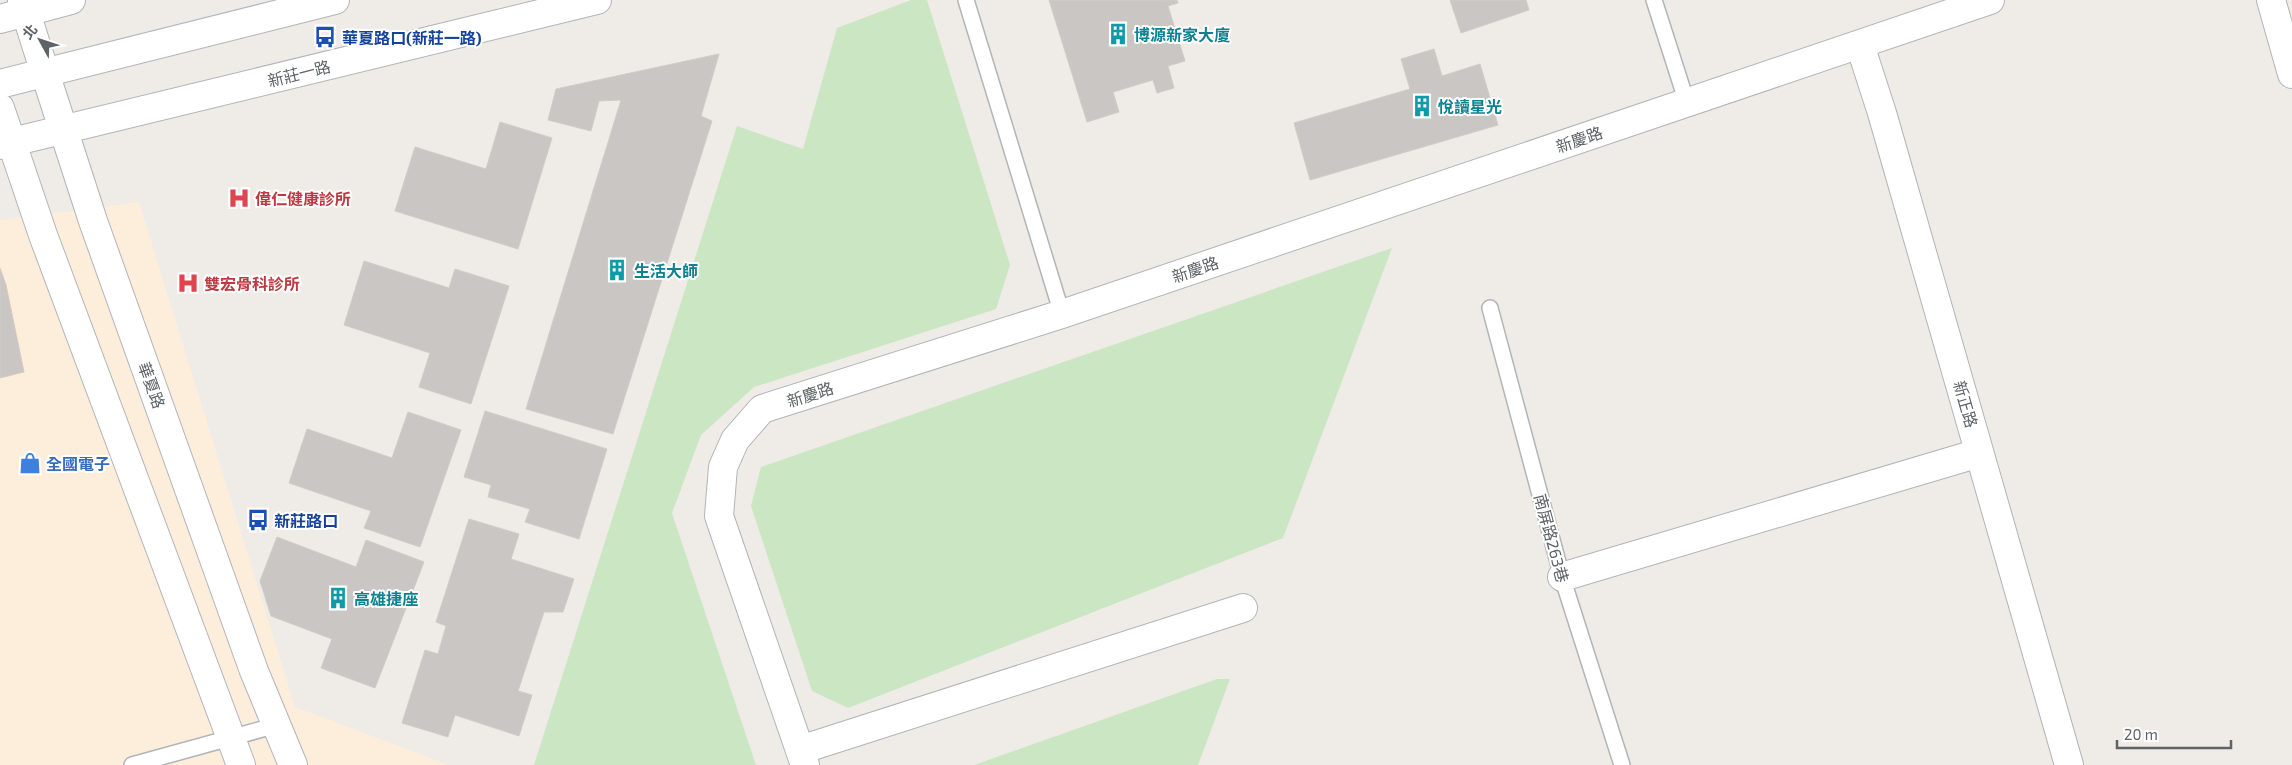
<svg xmlns="http://www.w3.org/2000/svg" width="2292" height="765" font-family="'Exo 2','Noto Sans TC',sans-serif">
  <rect width="100%" height="100%" fill="#efebe6"/>
  <path fill="#fdeedc" d="M139,202L295,707L449,765H0V220Z"/>
  <path fill="#cbe6c3" d="M911,0H927L1010,265L996,309L754,387L701,435L672,513L756,765H534L737,126L803,149L837,28Z
    M1392,248L1283,538L848,708L812,691L751,506L761,467Z
    M1217,679H1230L1198,765H974Z"/>
  <path fill="#cac6c3" stroke="#d4cbc4" d="M1049,0H1177L1178,3L1168,6L1185,61L1168,66L1174,88L1157,93L1153,80L1113,92L1119,112L1087,122Z
    M1450,0H1526L1529,10L1461,33Z
    M1434,49L1442,76L1480,64L1498,125L1310,180L1294,123L1410,89L1401,59Z
    M719,54L701,116L712,121L613,434L526,409L621,100L599,101L591,131L548,120L556,89Z
    M500,122L552,138L518,249L395,211L415,147L486,169Z
    M364,261L449,288L455,269L509,286L471,404L419,387L430,353L344,325Z
    M0,268L6,285L24,372L0,378Z
    M485,411L607,449L579,539L525,522L530,509L488,497L491,485L464,477Z
    M408,412L461,430L420,547L364,528L371,511L289,483L307,429L392,458Z
    M469,519L519,534L511,559L574,579L563,612H544L518,691L532,695L519,736L455,715L448,737L402,723L425,650L438,654L446,626L436,622Z
    M277,537L356,567L366,540L424,562L375,688L321,668L332,639L271,616L260,581Z"/>
  <g fill="none" stroke-linecap="round" stroke-linejoin="round">
    <g stroke="#b1b5b8" stroke-width="18">
      <path id="service" d="M966,0L1062,314
        M1654,0L1687,103
        M1490,308L1562,577L1622,765
        M132,765L277,725"/>
    </g>
    <g stroke="#b1b5b8" stroke-width="30">
      <path id="minor" d="M2271,0L2292,74
        M0,19L71,0
        M1860,45L1882,113L2069,765
        M45,73L93,221L254,671L293,765
        M0,108L43,235L241,765
        M0,145L597,0
        M1562,577L1979,453
        M800,750L1243,608
        M805,765L719,516L723,467L735,440L762,409L1062,314L1990,0"/>
    </g>
    <g stroke="#b1b5b8" stroke-width="30">
      <path id="tertiary" d="M22,0L45,73
        M0,84L335,0"/>
    </g>
    <use href="#service" stroke="#fff" stroke-width="15"/>
    <use href="#minor" stroke="#fff" stroke-width="28"/>
    <use href="#tertiary" stroke="#fff" stroke-width="28"/>
  </g>
  <defs>
    <g id="building-bare" transform="scale(1.725)"><path d="M-4-6H4V6H1V3H-1V6H-4ZM-2.5-4.3h1.7v1.8h-1.7ZM.8-4.3h1.7v1.8H.8ZM-2.5-1h1.7V.8h-1.7ZM.8-1h1.7V.8H.8Z" fill="#0f9aa8" stroke="#fff" stroke-width="2.5" paint-order="stroke"/></g>
    <g id="bus-bare" transform="scale(1.725)"><path d="M-5-6H5V4H4V6H2V4H-2V6H-4V4H-5ZM-3.5-4V0h7V-4ZM-3.5 1.2v1.5H-2V1.2ZM2 1.2v1.5H3.5V1.2Z" fill="#1a4fb4" stroke="#fff" stroke-width="2.5" paint-order="stroke"/></g>
    <g id="hospital-bare" transform="scale(1.725)"><path d="M-5-5h3v3.5h4V-5h3V5h-3V1.5h-4V5h-3Z" fill="#e0444e" stroke="#fff" stroke-width="2.5" paint-order="stroke"/></g>
    <g id="shop-bare" transform="scale(1.725)"><path d="M-5-2.5h2.3a2.7 3.5 0 0 1 5.4 0H5L5.5 6h-11ZM-1.5-2.5h3a1.5 2.3 0 0 0-3 0Z" fill="#3f7fe0" stroke="#fff" stroke-width="2.5" paint-order="stroke"/></g>
  </defs>
  <g fill-rule="evenodd">
    <use href="#building-bare" x="1118" y="34"/>
    <use href="#bus-bare" x="325" y="37"/>
    <use href="#building-bare" x="1422" y="106"/>
    <use href="#hospital-bare" x="239" y="198"/>
    <use href="#building-bare" x="617" y="270"/>
    <use href="#hospital-bare" x="188" y="283"/>
    <use href="#shop-bare" x="30" y="463"/>
    <use href="#bus-bare" x="258" y="520"/>
    <use href="#building-bare" x="338" y="598"/>
  </g>
  <g text-anchor="middle" dominant-baseline="central" stroke-width="4" stroke-linejoin="round" paint-order="stroke">
    <g font-size="16" font-weight="bold" fill="#0d838f" stroke="#fff" text-anchor="start">
      <text x="1134" y="34">博源新家大廈</text>
      <text x="1438" y="106">悅讀星光</text>
      <text x="634" y="270">生活大師</text>
      <text x="354" y="598">高雄捷座</text>
    </g>
    <g font-size="16" font-weight="bold" fill="#164399" stroke="#fff" text-anchor="start">
      <text x="342" y="37">華夏路口(新莊一路)</text>
      <text x="274" y="520">新莊路口</text>
    </g>
    <g font-size="16" fill="#5d6366" stroke="#fff">
      <text transform="translate(299 73) rotate(-14)">新莊一路</text>
      <text transform="translate(1579 139) rotate(-19)">新慶路</text>
      <text transform="translate(1195 269) rotate(-19)">新慶路</text>
      <text transform="translate(152 385) rotate(70)">華夏路</text>
      <text transform="translate(810 394) rotate(-18)">新慶路</text>
      <text transform="translate(1966 404) rotate(74)">新正路</text>
      <text transform="translate(1552 538) rotate(75)">南屏路263巷</text>
    </g>
    <g font-size="16" font-weight="bold" fill="#be3a42" stroke="#fff" text-anchor="start">
      <text x="255" y="198">偉仁健康診所</text>
      <text x="204" y="283">雙宏骨科診所</text>
    </g>
    <g font-size="16" font-weight="bold" fill="#366cbe" stroke="#fff" text-anchor="start">
      <text x="46" y="463">全國電子</text>
    </g>
  </g>
  <g transform="translate(40 40) rotate(310)" stroke="#ffffff" stroke-width="4" paint-order="stroke">
  <path d="M0-4L9 19L0 12L-9 19Z" fill="#5d6366"/>
  <text y="-8" font-size="14" font-weight="bold" text-anchor="middle" fill="#5d6366">北</text>
  </g>
  <path d="M2117 740v8h114v-8" fill="none" stroke="#5d6366" stroke-width="2.5"/>
  <text x="2124" y="740" font-size="15" fill="#5d6366" stroke="#ffffff" stroke-width="4" paint-order="stroke">20 m</text>
</svg>
